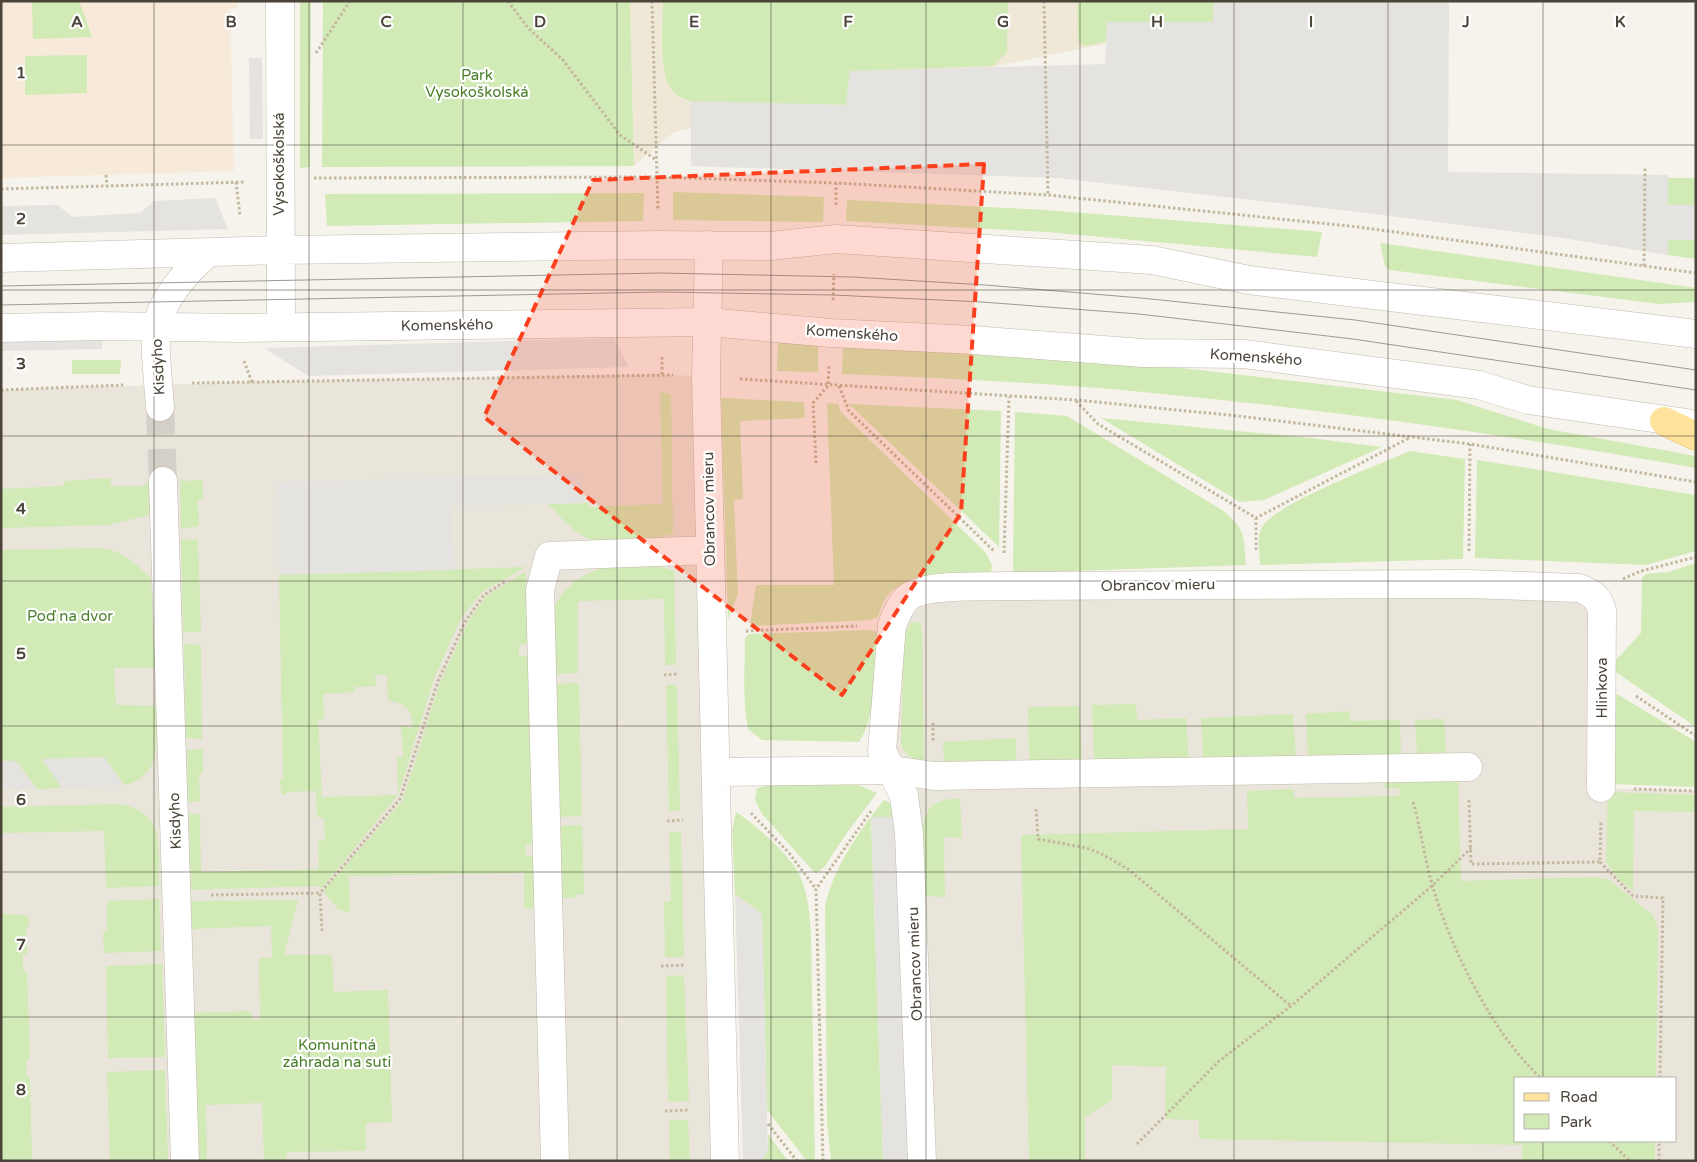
<svg xmlns="http://www.w3.org/2000/svg" width="1697" height="1162" font-family="'Varela Round',sans-serif">
  <rect width="100%" height="100%" fill="#f6f3ec"/>
  <path fill="#eae5da" fill-rule="evenodd" d="M662,374L706,377L725,1161H1V390L252,382Z
    M1591,592L1601,788L1696,791V1161H922L892,770L908,597ZM1516,1078H1676V1141H1516Z"/>
  <path fill="#f7ead8" d="M1,1H237L238,8L230,9L234,171L1,178Z"/>
  <path fill="#efe8d6" d="M630,1H1313L674,132L634,166Z"/>
  <path fill="#d2eab5" fill-rule="evenodd" d="M32,1H79L92,37L33,39Z
    M300,1H311L310,167L300,168Z
    M323,1H630L634,166L322,167Z
    M663,1H1008L1007,52L993,66L850,71L846,105L696,102C687,100 678,98 672,90C658,73 663,24 663,1Z
    M1077,1H1214L1213,22H1108L1107,41L1085,46L1078,42Z
    M87,55V93L25,95V56Z
    M1668,178H1696V205H1668Z
    M673,192L824,197L823,222L673,220Z
    M644,193L643,221L327,226L325,194Z
    M847,200L1046,210L1322,232L1317,257L1047,232L846,221Z
    M1668,240H1696V259L1668,255Z
    M1380,243L1696,288V302L1659,304L1390,270L1385,266Z
    M778,342L818,343V372L777,371Z
    M843,345L1148,364L1457,400L1548,429L1696,456V468C1516,436 1335,410 1153,393C1050,383 946,378 842,374Z
    M72,360H121L120,374H72Z
    M660,392L671,394L673,533C662,540 603,543 589,539C573,533 560,516 548,504L588,503V507L663,504Z
    M721,398L804,402L805,418L740,421L743,499L734,500L738,594L728,619Z
    M827,403L838,404L841,412L986,553L992,565L991,573C961,574 903,570 885,599C882,604 880,611 878,617L870,620L750,626L756,585H834Z
    M849,404L1001,411L999,547Z
    M1015,412L1067,416L1222,510C1247,530 1243,535 1246,565L1013,573Z
    M1101,418L1310,438L1382,447L1264,500L1240,502Z
    M1410,451L1465,459L1463,559L1260,565C1260,554 1256,537 1262,527C1276,503 1381,464 1410,451Z
    M1477,460L1696,495V551L1646,565L1475,558Z
    M110,478L111,486H145L146,482H149L150,515L108,525L1,528V489L63,486L64,481Z
    M203,480V499L198,500L199,527L181,528L180,481Z
    M181,539L198,540L201,632H183Z
    M98,548C122,549 134,563 151,578L155,668H114L116,705L156,706C156,737 164,777 124,785L104,757L43,759L62,788L37,789L16,761H1V550Z
    M1696,563V727L1623,677L1616,672L1614,662L1641,633L1642,578L1646,574L1668,572Z
    M610,566H658L674,571L676,665H665L664,599L578,601V673L553,674C552,659 547,629 551,616C560,587 582,573 610,566Z
    M526,567L482,592L461,618L435,676L398,795L321,889L319,886L191,890L189,814H200L201,872L319,869L318,841L325,840L324,818L317,817L316,791L286,792V795L281,794L280,779H283L279,575ZM375,675H387L388,701C404,702 415,712 412,728L401,725L403,757H397L398,795L322,797L318,719H324L323,694L355,692V687L376,686Z
    M526,571L528,644L519,645V656H528L534,844L526,845V856H535L536,909L524,908V873L349,876L350,912L339,910L323,891L403,800L440,683L468,622L486,596Z
    M911,622H918L922,627L924,761C912,760 905,755 901,744L904,636Z
    M870,630L877,632C875,669 879,710 859,742L762,740L748,729C742,699 745,668 745,638L749,634Z
    M184,644L201,645L202,739L186,738Z
    M579,683L582,816L558,817L553,684Z
    M666,685H677L680,811H669Z
    M1617,694L1696,742V787L1608,784L1612,695Z
    M1136,704L1137,720L1186,718L1189,758L1094,759L1092,705Z
    M1079,706L1082,760H1029L1028,707Z
    M1349,711L1351,721L1400,720L1401,755L1308,757L1306,714Z
    M1293,714L1296,756L1203,757L1201,718Z
    M1444,719L1446,754L1417,755L1415,720Z
    M1016,738V761L944,762L943,742Z
    M203,749V773L199,775L200,801L188,802L187,750Z
    M1385,778H1458L1461,881L1596,877L1609,880L1653,915L1658,929L1656,1078H1516V1141H1655V1161H1522V1145L1199,1139V1120L1165,1119L1166,1067L1112,1065V1100L1085,1117V1161H1029L1021,835L1248,829L1247,791L1294,789V798L1399,796V788H1385Z
    M856,784L877,793L846,834L825,866L816,874L762,814L755,800L757,788L769,785Z
    M1608,792L1696,795V812L1634,811L1633,891L1619,880L1606,862Z
    M948,799H960L962,838L944,837L945,897L925,896C924,875 915,819 933,805C936,802 943,801 948,799Z
    M884,800L890,803L896,817L871,818L883,1161H831L827,1121L825,905C835,866 859,831 884,800Z
    M120,804C167,813 158,848 159,886L106,888L104,831L1,833V807Z
    M736,812C755,824 792,857 800,876C814,907 811,956 812,989C813,1047 814,1104 815,1161H807L767,1110L762,914L735,894L732,832Z
    M582,825L584,894L576,895L575,898H561L559,826Z
    M669,832H681L684,957H665L664,902L671,901Z
    M159,899L161,951L104,953L103,932L107,931V901Z
    M298,900L284,955H332L334,992L388,990L392,1122L366,1123V1151L287,1152L286,1161H264L262,1103L206,1105L207,1161H198L194,1013L251,1011L252,1020H260L259,958H272L271,926L192,929L191,901Z
    M1,913L29,916V926L26,927L27,954H23V971L27,972L30,1059H27L26,1076L30,1077L32,1161H1Z
    M162,964L165,1057L108,1058L106,966Z
    M684,975L689,1101L668,1102L666,976Z
    M165,1070L168,1161H110L107,1072Z
    M669,1120H688L690,1161H670Z
    M768,1134L788,1161H761L768,1151Z"/>
  <path fill="#e5e3e0" d="M1214,1H1449L1448,172L1668,175V205H1696V240H1668V255L1556,237L1359,212L1058,178L691,166V101L846,105L850,71L1105,64L1107,22H1213Z
    M249,58H262L263,139H250Z
    M215,198L228,229L1,235V206L58,205L72,217L140,213L154,201Z
    M102,335V349L1,351V337Z
    M614,338L629,367L308,376L264,348Z
    M582,474L583,503L451,506L455,570L279,575L278,482Z
    M104,757L124,785L62,788L42,759Z
    M1,761H16L37,789H1Z
    M871,817H896L908,1161H883Z
    M735,894L762,914L768,1151L761,1161H743Z"/>
  <g fill="none" stroke-linecap="round" stroke-linejoin="round">
    <path stroke="#d4d0c8" stroke-width="28" stroke-dasharray="28 14" stroke-linecap="butt" d="M160,407L163,481"/>
    <g stroke="#c2bbae" stroke-width="29">
      <path id="minor" d="M280,1L281,327
        M709,245L706,377L725,1161
        M1,258L280,250L659,245L771,246L836,239L1152,260L1249,280L1696,334
        M1,328L101,326L240,328L708,322L831,333L973,340L1143,353L1244,354L1479,385L1528,400L1687,423
        M160,407C159,388 153,340 157,325C164,297 186,272 208,253
        M163,481L185,1161
        M716,772L892,770L934,776L1468,767
        M555,1161L540,590L549,556L710,550
        M922,1161L909,834L904,796L882,751L892,625C896,615 900,605 907,598C924,583 981,587 1004,586L1468,584L1579,588C1592,593 1598,597 1602,610L1601,788"/>
    </g>
    <g stroke="#e6c16a" stroke-width="29">
      <path id="major" d="M1664,421L1696,436"/>
    </g>
    <path stroke="#c4b79f" stroke-width="3" stroke-dasharray="2.5 2.5" stroke-linecap="butt" d="M508,1L528,28L563,60L620,135L655,159
      M652,1L658,211
      M1044,1L1048,195
      M316,53L350,1
      M106,175L107,186
      M314,178L657,177L836,183L1048,195L1358,227L1696,273
      M236,182L240,216
      M1,189L246,182
      M836,205V183
      M1644,266L1645,167
      M833,300L834,274
      M662,357V374
      M244,361L252,382
      M740,379L1076,400L1238,416L1470,444L1696,482
      M192,383L673,375
      M839,386L849,411L995,552
      M1,390L123,385
      M1076,401L1098,424L1256,518L1409,438
      M816,463L813,403L828,386L829,366
      M1256,550V518
      M1469,551L1470,444
      M1004,553L1009,397
      M1623,579L1641,571L1696,557
      M746,631L857,626
      M664,675L678,674
      M1636,696L1696,736
      M933,723V742
      M1634,789L1696,791
      M1469,800L1471,864L1600,862L1601,821
      M1413,802C1421,829 1424,857 1432,884C1449,945 1493,1035 1541,1078
      M1036,809L1038,839L1086,848L1100,853L1128,869L1291,1006
      M751,813L789,853L816,889
      M667,821L683,820
      M1600,862L1633,896L1663,898L1660,1078
      M211,895L320,893
      M322,931L320,893L400,799L438,681L465,622L484,595L506,581
      M661,966L686,965
      M665,1111L689,1110
      M768,1124L797,1161
      M1609,1141L1630,1161
      M1137,1144L1219,1061L1291,1006L1432,886L1471,848
      M823,1161L816,889L871,811
      M1659,1161V1141"/>
    <use href="#minor" stroke="#fff" stroke-width="28"/>
    <use href="#major" stroke="#ffe39c" stroke-width="28"/>
    <path stroke="#9a9a9a" stroke-width="1" d="M1,286L660,273L853,277L985,285L1141,298L1355,320L1696,370
      M1,305L660,292L833,295L982,302L1139,314L1353,339L1696,390"/>
  </g>
  <path fill="#fc3f1d" fill-opacity="0.2" stroke="#fc3f1d" stroke-width="4" stroke-dasharray="10 6" stroke-linejoin="round" d="M984,164L961,513L842,695L484,417L593,180Z"/>
  <path fill="none" stroke="#4b4439" stroke-width="1" stroke-opacity="0.55" d="M154,1V1161M309,1V1161M463,1V1161M617,1V1161M771,1V1161M926,1V1161M1080,1V1161M1234,1V1161M1388,1V1161M1543,1V1078M1,145H1696M1,290H1696M1,436H1696M1,581H1696M1,726H1696M1,872H1696M1,1017H1696M1543,1141V1161"/>
  <g text-anchor="middle" dominant-baseline="central" stroke-width="4.5" stroke-linejoin="round" paint-order="stroke">
    <g font-size="15" fill="#4a7f2a" stroke="#fff">
      <text x="477" y="75">Park<tspan x="477" dy="17">Vysokoškolská</tspan></text>
      <text x="70" y="616">Poď na dvor</text>
      <text x="337" y="1045">Komunitná<tspan x="337" dy="17">záhrada na suti</tspan></text>
    </g>
    <g font-size="15" fill="#4b4439" stroke="#fff">
      <text transform="translate(279 164) rotate(-90)">Vysokoškolská</text>
      <text transform="translate(447 325) rotate(-1)">Komenského</text>
      <text transform="translate(852 333) rotate(4)">Komenského</text>
      <text transform="translate(1256 357) rotate(4)">Komenského</text>
      <text transform="translate(158 367) rotate(-93)">Kisdyho</text>
      <text transform="translate(709 509) rotate(-91)">Obrancov mieru</text>
      <text transform="translate(1158 585) rotate(-1)">Obrancov mieru</text>
      <text transform="translate(1602 688) rotate(-90)">Hlinkova</text>
      <text transform="translate(175 821) rotate(-92)">Kisdyho</text>
      <text transform="translate(915 964) rotate(-92)">Obrancov mieru</text>
    </g>
  </g>
  <g font-size="16" text-anchor="middle" font-weight="bold" fill="#4b4439" stroke="#fff" stroke-width="4.5" stroke-linejoin="round" paint-order="stroke">
    <text x="77" y="27">A</text>
    <text x="231" y="27">B</text>
    <text x="386" y="27">C</text>
    <text x="540" y="27">D</text>
    <text x="694" y="27">E</text>
    <text x="848" y="27">F</text>
    <text x="1003" y="27">G</text>
    <text x="1157" y="27">H</text>
    <text x="1311" y="27">I</text>
    <text x="1466" y="27">J</text>
    <text x="1620" y="27">K</text>
    <text x="21" y="78">1</text>
    <text x="21" y="224">2</text>
    <text x="21" y="369">3</text>
    <text x="21" y="514">4</text>
    <text x="21" y="659">5</text>
    <text x="21" y="805">6</text>
    <text x="21" y="950">7</text>
    <text x="21" y="1095">8</text>
  </g>
  <rect width="1697" height="1162" fill="none" stroke="#4b4439" stroke-width="5"/>
  <rect x="1514" y="1077" width="162" height="65" fill="#ffffff" stroke="#b7b4b0"/>
  <rect x="1524" y="1093" width="25" height="8" fill="#ffe39c" stroke="#b7b4b0"/>
  <text x="1560" y="1102" font-size="15" fill="#4b4439">Road</text>
  <rect x="1524" y="1114" width="25" height="15" fill="#d2eab5" stroke="#b7b4b0"/>
  <text x="1560" y="1127" font-size="15" fill="#4b4439">Park</text>
</svg>
